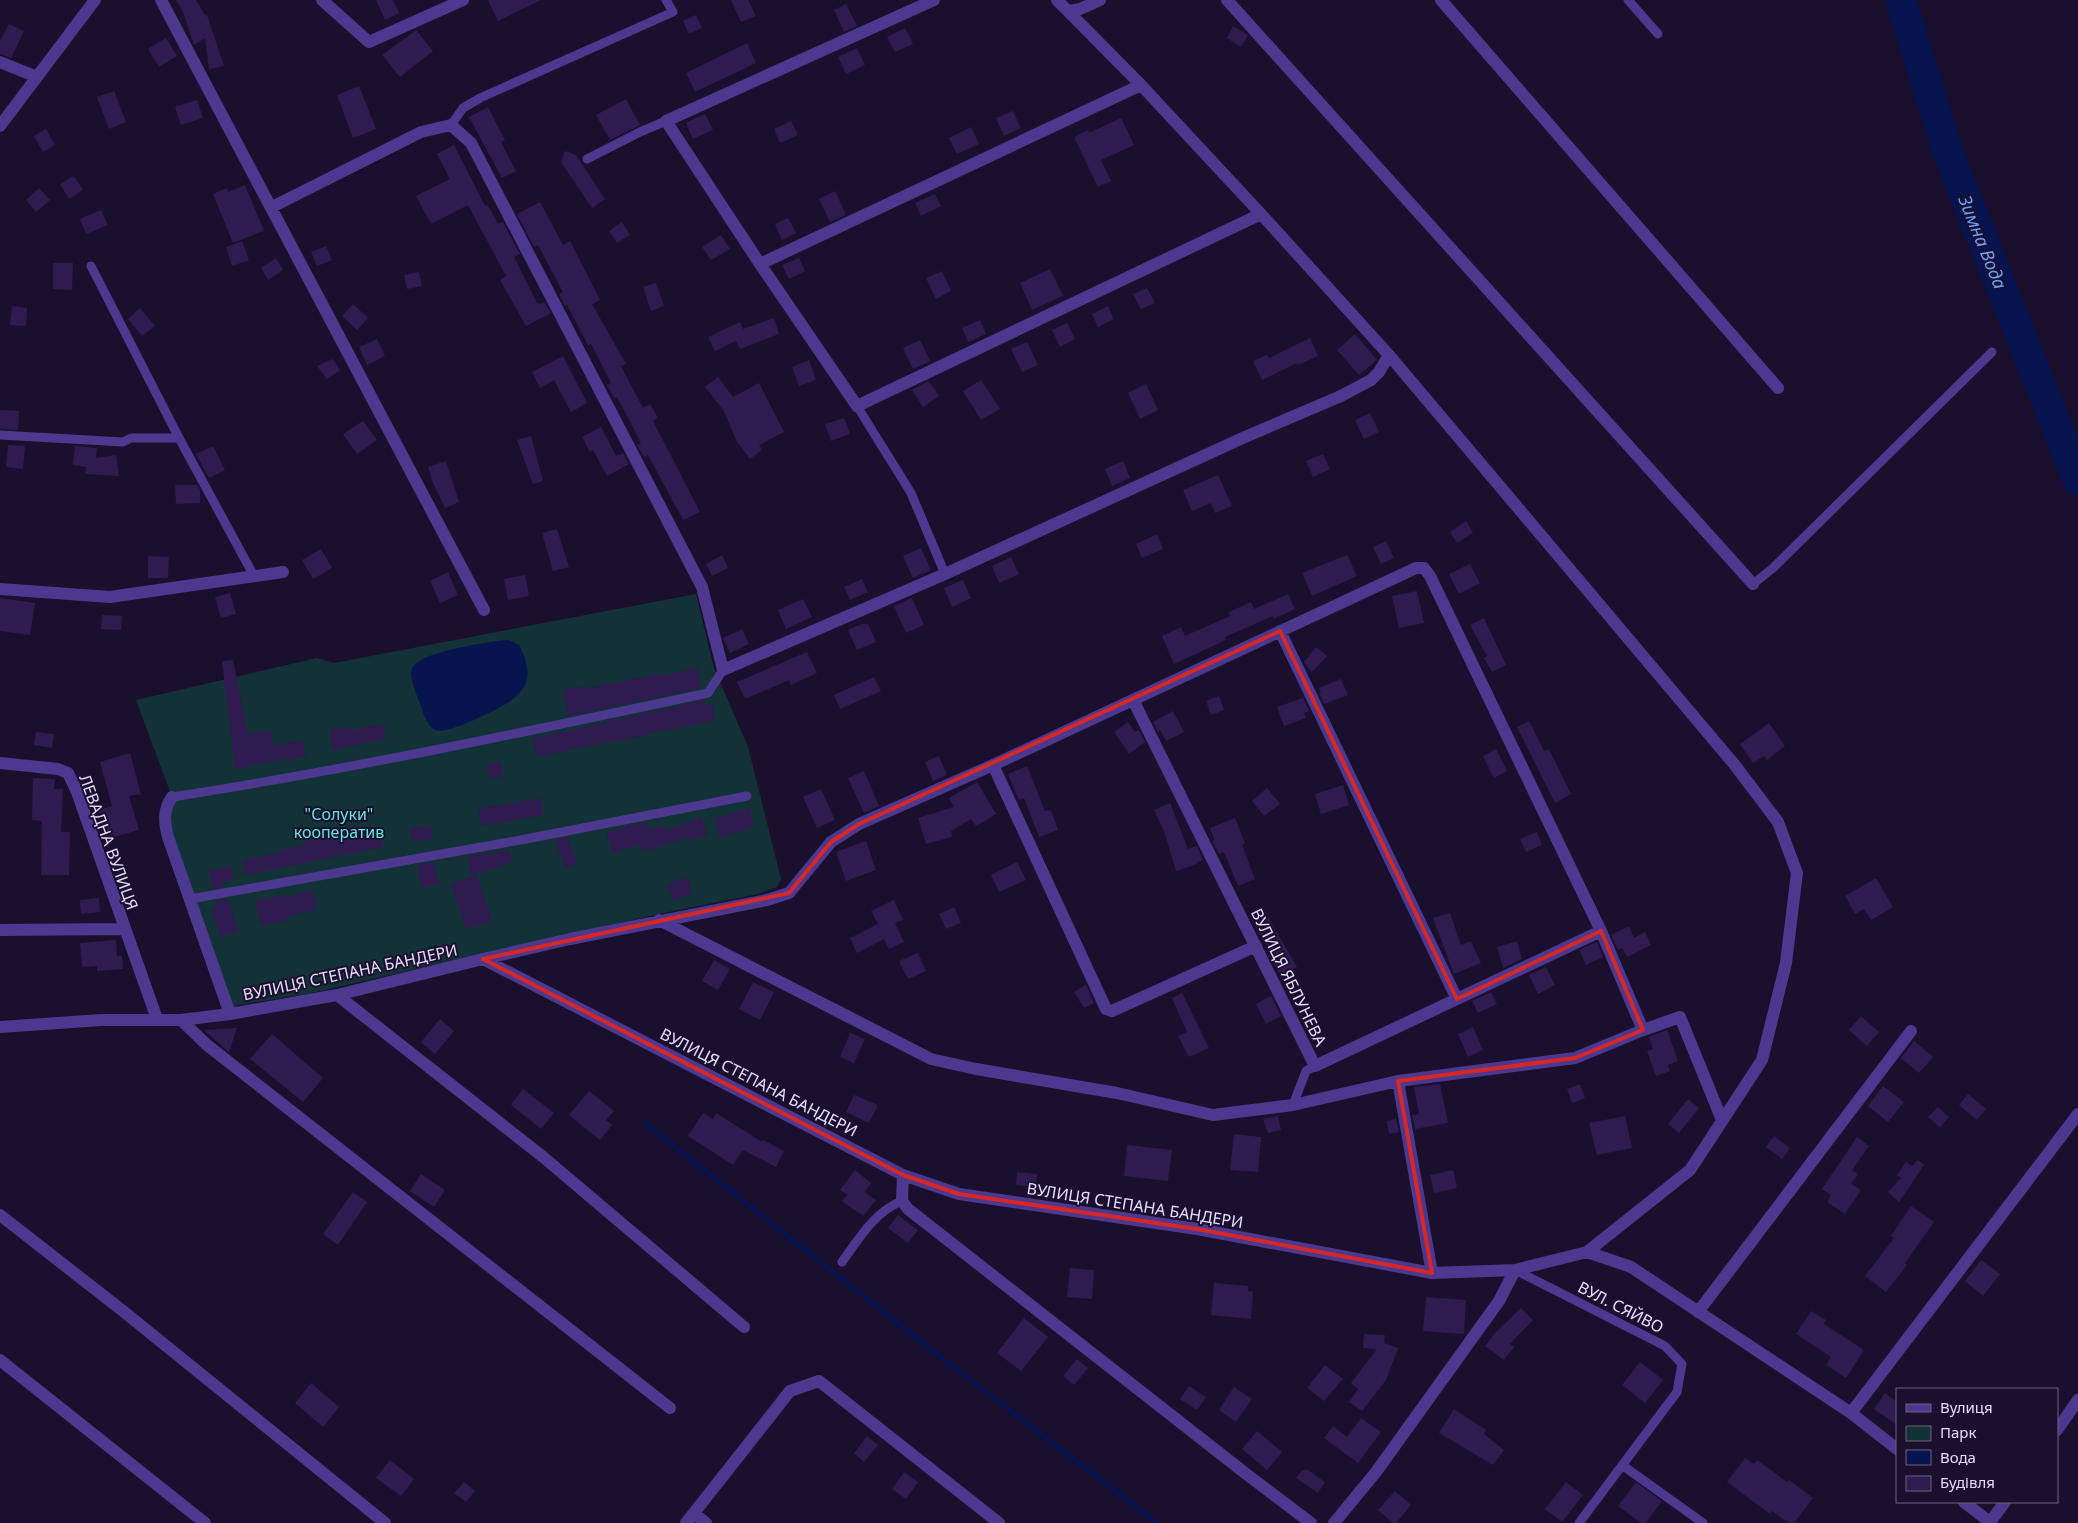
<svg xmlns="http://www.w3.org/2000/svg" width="2078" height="1523" font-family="'Noto Sans',sans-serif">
  <rect width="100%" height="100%" fill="#1a102d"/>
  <path fill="#123238" d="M696,594L714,668L748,747L781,879L777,887L758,894L659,914L307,994L238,1005L230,1014L170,826L172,797L136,700L317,658L334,663Z"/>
  <path fill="#07144f" d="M509,640L519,645C525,656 531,673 525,685C521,692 516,697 509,702C498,709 448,735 436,730C426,727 423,710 419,701C416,692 409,678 412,668C419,652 491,641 509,640Z"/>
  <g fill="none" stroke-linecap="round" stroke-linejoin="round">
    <path stroke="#07144f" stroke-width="5" d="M646,1124L942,1358L1157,1523"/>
    <path stroke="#07144f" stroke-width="31" d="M1901,0L1947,150L2078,480"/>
  </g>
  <path fill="#2f1b50" d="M176,0H196L205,15H207L224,66L209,69L205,38L194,45L183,12Z
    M376,0H393L399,13L385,20Z
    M488,0H541L498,21Z
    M731,0H748L756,16L741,22Z
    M846,4L857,26L844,32L834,10Z
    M696,15L702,28L689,34L683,21Z
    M9,24L24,31L11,58L0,54V41Z
    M1233,26L1248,35L1241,47L1227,38Z
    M905,28L913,44L895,52L887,37Z
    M416,30L433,51L400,77L382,55Z
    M166,38L177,56L159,67L148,49Z
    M747,43L756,63L695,92L686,73Z
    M857,48L865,65L846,74L838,57Z
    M359,86L376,129L353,138L337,95Z
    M114,91L126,122L109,129L97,97Z
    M626,99L640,125L610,140L596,115Z
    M197,100L203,118L181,125L175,107Z
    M488,107L505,140L501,142L516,171L502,178L469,117Z
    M1013,111L1021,128L1004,136L996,118Z
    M705,114L713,130L693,139L686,123Z
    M1121,118L1134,145L1101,160L1111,181L1098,187L1074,137L1088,130L1089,133Z
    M791,121L798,135L780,143L774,129Z
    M971,127L979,144L957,154L949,138Z
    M46,129L55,145L43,152L34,136Z
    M454,145L485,206L488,205L498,224L503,222L520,254L514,257L537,303L540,304L544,302L551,313L526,326L500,280L506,276L468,205L431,224L416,196L450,179L437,154Z
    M565,151L576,155L605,199L592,208L561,162Z
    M74,176L83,190L69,199L60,184Z
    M245,185L264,231L233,243L213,194L227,188L228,192Z
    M39,188L50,200L36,212L26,200Z
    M835,191L846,215L830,222L819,199Z
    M935,194L941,206L921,216L915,203Z
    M540,202L563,245L570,241L600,300L592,304L626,364L621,366L643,408L650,404L658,418L653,421L700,512L683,520L648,455L644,457L637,445L641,443L617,397L614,398L607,385L611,383L591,344L588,345L567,305L565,306L559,294L563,292L538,245L534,247L517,214Z
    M101,210L108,225L86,234L80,219Z
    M788,218L796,233L782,240L775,224Z
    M622,222L630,235L617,243L609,231Z
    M721,235L730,249L711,260L702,247Z
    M242,241L249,260L232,266L226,247Z
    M326,246L332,260L317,266L311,252Z
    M276,258L283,270L268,280L261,268Z
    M799,258L805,271L789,279L782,265Z
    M53,263H73L72,290L53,289Z
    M1050,269L1063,296L1032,310L1020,283Z
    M942,271L951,291L936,299L926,278Z
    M419,272L422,286L407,289L404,275Z
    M656,283L664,306L651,311L643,287Z
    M1147,288L1155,303L1141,309L1133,294Z
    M353,304L368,318L357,330L342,316Z
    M12,306L27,308L26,326L10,325Z
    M1108,306L1114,319L1098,327L1092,314Z
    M140,308L155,326L142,336L128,319Z
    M774,318L779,334L740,349L736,341L715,351L708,337L740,322L743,329Z
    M980,320L986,334L968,342L962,328Z
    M1067,323L1075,339L1060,347L1052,330Z
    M1355,334L1377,360L1359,375L1337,350Z
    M1310,338L1318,356L1298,365L1297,363L1262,380L1253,361L1267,355L1269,358Z
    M377,339L385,356L367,365L359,347Z
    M920,340L930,361L913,369L903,348Z
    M1027,342L1038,365L1022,372L1011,349Z
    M563,356L587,403L571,412L554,380L540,388L532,372Z
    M333,359L340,370L327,379L317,366Z
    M809,360L816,380L799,386L792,367Z
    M718,377L733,397L759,383L784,432L759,445L762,450L750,459L736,440L724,411L705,387Z
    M981,380L1000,409L981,420L963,391Z
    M929,381L939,396L923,407L912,390Z
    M1146,384L1158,410L1140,419L1128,393Z
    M0,410L19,411L18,430L0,429Z
    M1370,413L1379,432L1364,439L1355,420Z
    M844,418L850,434L831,441L825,424Z
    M363,421L377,440L357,454L343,434Z
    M601,427L616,456L623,453L629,464L607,476L593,450L590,452L582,437Z
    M531,436L543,481L533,484L517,440Z
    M8,445L25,446L23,469L6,467Z
    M75,446L97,448L96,458L116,455L119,476L85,474L86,467L73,465Z
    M213,446L225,470L209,478L196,454Z
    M1323,454L1330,469L1313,477L1306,461Z
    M446,461L459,502L445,508L433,483L428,467Z
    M1123,461L1130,478L1112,486L1105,469Z
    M1218,475L1232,506L1215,513L1211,503L1192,511L1183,490Z
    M175,485H197L200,490V503L176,504Z
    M1466,521L1473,533L1457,543L1450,532Z
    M557,529L569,567L553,571L542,533Z
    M1157,534L1163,549L1142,558L1136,544Z
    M1386,541L1394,558L1381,564L1373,547Z
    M921,548L931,570L913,578L903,556Z
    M321,549L332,568L313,579L302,560Z
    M722,555L728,568L712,576L706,564Z
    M1347,555L1357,576L1312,596L1302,573Z
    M148,556L169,557L168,578H148Z
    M1011,557L1019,574L999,583L992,566Z
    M1470,564L1480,583L1459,594L1449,574Z
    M448,572L458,595L440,603L430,581Z
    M525,575L529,596L508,600L504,579Z
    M862,579L868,592L850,600L844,587Z
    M963,580L971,598L952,607L944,588Z
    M1417,591L1424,623L1399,628L1392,596Z
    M230,593L236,614L221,618L215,597Z
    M1288,594L1295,609L1274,619L1273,616L1225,637L1226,640L1174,664L1162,636L1181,627L1185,636L1230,616L1229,612L1251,602L1254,609Z
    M0,598L35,603L30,635L0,631Z
    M912,598L924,625L906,633L894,606Z
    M803,599L812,617L786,629L778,610Z
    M102,615L122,616L121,630L101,629Z
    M1484,618L1506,665L1492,672L1484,658L1487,656L1470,625Z
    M862,624H868L876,642L857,650L848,630Z
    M742,629L749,644L730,653L723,638Z
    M1316,647L1327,656L1312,672L1304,662Z
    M807,652L817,673L791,685L789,680L745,699L737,682Z
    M233,660L248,734L270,730L274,746L303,740L306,756L289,760L288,758L235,769L222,661Z
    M698,668L701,688L568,716L563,690L584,686V689L658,674V676Z
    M874,677L881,691L840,709L834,695Z
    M1341,679L1348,695L1324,704L1319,693L1321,692L1319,688Z
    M1219,696L1224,710L1211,715L1206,701Z
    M1303,698L1309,711L1304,713L1306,718L1284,726L1277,707Z
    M704,700L705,706L712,704L715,720L644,735V736L607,743V742L536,757L532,739Z
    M1173,711L1184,732L1166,741L1160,730L1158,732L1153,722Z
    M1529,721L1544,751L1549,749L1571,794L1555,803L1517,727Z
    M1128,722L1135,732L1139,730L1145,742L1129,754L1114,732Z
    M1769,723L1785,746L1767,760L1764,756L1753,763L1740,744Z
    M383,724L386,739L332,750L330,730L348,726L349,731Z
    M36,732L54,734L52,748L34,745Z
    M1496,749L1507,771L1494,778L1483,756Z
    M130,753L141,794L129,796L139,830L107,839L99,810L112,806L100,762Z
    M939,756L947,775L933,781L925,762Z
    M501,762L503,776L490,779L487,765Z
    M1027,766L1045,811L1051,810L1058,830L1039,837L1024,798L1019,800L1008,774Z
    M864,771L879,806L864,813L848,778Z
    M33,778L55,779L54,789H63L61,832H70L69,875H41L42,821L32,820Z
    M977,782L996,814L976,826L971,819L951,831L952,837L926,844L918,818L954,807L949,798Z
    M1343,785L1349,805L1321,814L1315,794Z
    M1267,788L1280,804L1264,816L1252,801Z
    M821,789L835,820L817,828L803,797Z
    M540,798L543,815L481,826L478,809Z
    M1170,803L1188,849L1197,846L1203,860L1197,862V864L1176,871L1164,831L1154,810Z
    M749,808L754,826L720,837L714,819Z
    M701,817L708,834L691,841L689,837L643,852L640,844L613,853L606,834L627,826L647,822L648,830L664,825L666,831Z
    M1235,818L1245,843L1242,845L1255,879L1238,886L1224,852L1219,854L1212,841L1214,840L1210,828Z
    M430,825L432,838L412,841L410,828Z
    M380,828L383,847L245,875L243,860L282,852L281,850L306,845L305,835L319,833V835L352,829V833Z
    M1537,832L1542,845L1526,852L1520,839Z
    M568,837L577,864L565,868L555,840Z
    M866,841L876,870L846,881L836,852Z
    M508,849L512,862L471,875L467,856L484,853V855Z
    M434,862L439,884L421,888L417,865Z
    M1017,862L1026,880L999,892L991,875Z
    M231,866L233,880L222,882L224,887L213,889L209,870Z
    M477,875L492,921L466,929L451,884Z
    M687,877L693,893L673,901L667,885Z
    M1876,878L1893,907L1871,920L1864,909L1855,914L1845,896Z
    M312,890L317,909L287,917L288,920L261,926L255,901L282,895L283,898Z
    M99,898L100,912L81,914L80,900Z
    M228,899L238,931L220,937L211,910L216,908L215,901Z
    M894,900L903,920L895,923L904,942L889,949L884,939L857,953L850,938L878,924L871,911Z
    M954,907L961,923L946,929L939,914Z
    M1262,907L1297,967L1281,977L1270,957L1272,955L1249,915Z
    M1450,913L1461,945L1471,941L1481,963L1454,974L1433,918Z
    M1629,926L1634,938L1645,932L1651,945L1627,957L1622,948L1618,950L1611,935Z
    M116,940L117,956H122L123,969L97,971V966L82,967L80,943Z
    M1517,941L1522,959L1503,968L1497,947Z
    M1597,942L1603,957L1586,965L1579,950Z
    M918,953L926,971L908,979L899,961Z
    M714,960L730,969L718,990L702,981Z
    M1546,967L1555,985L1538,994L1529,975Z
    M753,982L774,992L760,1020L739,1009Z
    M1086,985L1094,1003L1084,1008L1074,992Z
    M1491,992L1497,1004L1478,1013L1472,1001Z
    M1182,993L1209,1048L1189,1057L1178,1036L1187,1032L1172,998Z
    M1271,996L1281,1016L1266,1024L1256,1004Z
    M1861,1016L1879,1032L1867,1046L1849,1030Z
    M440,1019L454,1031L435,1054L421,1042Z
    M1473,1027L1483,1050L1468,1057L1458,1034Z
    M237,1028L229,1052L204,1030Z
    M1667,1030L1678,1061L1668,1065L1670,1071L1656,1076L1647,1051L1653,1049L1649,1037Z
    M850,1033L865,1039L854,1063L840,1057Z
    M272,1034L323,1078L303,1102L250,1059Z
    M1914,1041L1933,1057L1919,1073L1901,1058Z
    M1440,1084L1448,1123L1415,1129L1412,1115L1419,1114L1414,1087Z
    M1580,1084L1585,1098L1572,1103L1567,1089Z
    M1883,1086L1904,1102L1888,1122L1868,1106Z
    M523,1089L554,1113L541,1129L511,1105Z
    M589,1091L614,1111L606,1120L612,1125L600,1140L569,1115Z
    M1968,1094L1986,1109L1977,1120L1959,1105Z
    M854,1095L878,1105L869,1123L846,1112Z
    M1688,1099L1699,1108L1679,1133L1668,1124Z
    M1938,1107L1949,1117L1940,1127L1928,1117Z
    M703,1113L713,1119L716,1113L762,1142L763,1140L784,1151L776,1167L743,1150L733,1165L688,1136Z
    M1278,1116L1281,1130L1268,1133L1263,1119Z
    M1625,1116L1632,1148L1597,1155L1589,1123Z
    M1396,1119L1399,1132L1389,1134L1387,1121Z
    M1234,1134L1261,1137L1258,1172L1230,1170Z
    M1774,1136L1790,1148L1782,1159L1766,1147Z
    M1857,1137L1869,1146L1852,1170L1858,1174L1851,1184L1861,1190L1845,1214L1827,1202L1831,1195L1822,1189Z
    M1127,1145L1172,1150L1168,1181L1124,1176Z
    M1918,1160L1924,1165L1899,1202L1888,1192L1901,1178L1897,1175L1906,1162L1912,1166Z
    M855,1170L871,1183L865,1192L876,1200L863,1216L842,1201L847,1195L840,1190Z
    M1453,1170L1457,1188L1434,1193L1430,1175Z
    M1017,1172L1037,1174L1036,1187L1016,1185Z
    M421,1174L445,1190L434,1207L410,1191Z
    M353,1192L367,1202L338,1245L323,1234Z
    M1911,1206L1934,1222L1905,1263L1907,1265L1886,1292L1865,1276L1894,1238L1891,1236Z
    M898,1215L918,1230L908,1243L888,1228Z
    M1981,1260L2000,1274L1983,1296L1965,1281Z
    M1070,1268L1094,1270L1092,1299L1067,1297Z
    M1214,1283L1248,1286V1291L1253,1292L1251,1319L1211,1315Z
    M1426,1297L1466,1300L1464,1334L1423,1331Z
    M1521,1308L1533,1320L1510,1344L1514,1347L1504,1360L1485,1346L1495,1333Z
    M1811,1311L1826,1320L1824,1324L1864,1350L1846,1378L1826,1365L1831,1357L1796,1334Z
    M1024,1318L1048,1337L1021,1371L997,1353Z
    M1364,1334L1385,1335L1384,1343L1398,1348L1386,1380L1362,1411L1349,1402L1358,1389L1351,1383L1377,1349L1363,1348Z
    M1077,1359L1088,1368L1074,1385L1063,1376Z
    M1640,1362L1663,1380L1645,1403L1622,1385Z
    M1325,1365L1343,1379L1324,1401L1307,1388Z
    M311,1383L339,1407L323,1427L295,1403Z
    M1189,1386L1206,1397L1197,1410L1180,1399Z
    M1234,1387L1252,1399L1236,1422L1219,1410Z
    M1885,1393L1897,1402V1425L1874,1409Z
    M1454,1409L1486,1430L1484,1434L1504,1450L1493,1465L1439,1433Z
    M1361,1418L1381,1432L1358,1463L1324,1438L1333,1426L1347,1437Z
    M1257,1431L1282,1452L1267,1470L1242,1449Z
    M867,1436L878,1445L864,1462L854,1453Z
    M1745,1458L1754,1464L1757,1460L1787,1482L1789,1480L1813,1498L1794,1523H1789L1772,1511L1770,1514L1727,1482Z
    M390,1460L414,1479L401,1496L376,1478Z
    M1302,1470H1308L1325,1482L1318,1493L1296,1478Z
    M904,1472L918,1482L906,1499L892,1489Z
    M464,1482L475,1491L466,1502L454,1493Z
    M1566,1482L1583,1495L1562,1522L1545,1509Z
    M1636,1482L1662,1501L1646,1523H1641L1618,1506Z
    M1395,1491L1411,1505L1396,1523H1393L1378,1510Z"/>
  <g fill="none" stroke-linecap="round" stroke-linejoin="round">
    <path stroke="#4c388f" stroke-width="9" d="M1628,0L1658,34
      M451,125L463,108L480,98L673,12L666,0
      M587,159L640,132L666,121
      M91,266L179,438L254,576
      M857,406L911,493L945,574
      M0,435L123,442L131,438H179
      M1753,584L1773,568L1992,352
      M172,797C352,769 530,731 708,693L723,670
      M190,899L526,839L747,796
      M1293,1105L1306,1071L1315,1066
      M842,1262C858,1240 875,1211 902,1201
      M1515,1270L1665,1346L1682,1364L1677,1392L1579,1523
      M1622,1465L1703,1523"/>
    <path stroke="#4c388f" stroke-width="12" d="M161,0L484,610
      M322,0L369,42L463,0
      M934,0L666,121L760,264L857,406L1261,214
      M1057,0L1141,85L1261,214L1389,355L1734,764L1778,822L1797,873L1786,963L1762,1060L1690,1170L1587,1252
      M1227,0L1753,584
      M1441,0L1778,388
      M1069,11L1080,9L1100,0
      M0,62L37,77
      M0,126L95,0
      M272,207L421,132L451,125L471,143L702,587L723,670L945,574L1245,437L1341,396L1371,380L1379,372L1389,355
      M760,264L1141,85
      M0,589L110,597L283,572
      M1280,631L1457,999
      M1133,700L1315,1066L1601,931
      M0,763L58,769L68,773L77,792L157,1019
      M993,765L1106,1009L1112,1011L1256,946
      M172,797C163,810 164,822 168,837L230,1014
      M659,920L931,1059L976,1069L1117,1093L1213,1115L1293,1105L1398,1081L1575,1058L1643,1030L1680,1017L1722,1120
      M0,930L124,929
      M483,959L570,939L767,900L789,893L831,842L859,824L993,765L1416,568H1424L1430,576L1601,931L1643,1030
      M337,995L542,1156L744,1327
      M181,1020L207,1045L670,1408
      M0,1027L101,1020H181L230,1014L337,995L483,959L903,1175L959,1194L1197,1229L1432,1273L1515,1270L1587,1252L1631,1267L1851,1413L1897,1449
      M1398,1081L1432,1273
      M903,1175L902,1201L908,1209L1245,1473L1311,1523
      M0,1215L123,1311L385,1523
      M1698,1312L1911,1031
      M0,1360L205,1523
      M1851,1413L2078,1114
      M2057,1430L2078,1400
      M1964,1502L1991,1523
      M694,1513L706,1523
      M1990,1522L2005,1502
      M686,1523L790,1391L819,1381L999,1523
      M1334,1523L1376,1472L1499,1301L1515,1270"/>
  </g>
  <path fill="none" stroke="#d62828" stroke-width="4" stroke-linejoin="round" d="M1280,631L1457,999L1601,931L1643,1030L1575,1058L1398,1081L1432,1273L1197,1229L959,1194L903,1175L483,959L789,893L831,842L859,824Z"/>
  <g text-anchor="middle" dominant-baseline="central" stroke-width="4" stroke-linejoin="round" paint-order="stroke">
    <g font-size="16" fill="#5fe8df" stroke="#1a102d">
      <text x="339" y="814">"Солуки"<tspan x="339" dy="18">кооператив</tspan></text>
    </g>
    <g font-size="16" fill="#e7dcff" stroke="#1a102d">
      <text transform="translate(109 842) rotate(70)">ЛЕВАДНА ВУЛИЦЯ</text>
      <text transform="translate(350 972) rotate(-12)">ВУЛИЦЯ СТЕПАНА БАНДЕРИ</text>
      <text transform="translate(1289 977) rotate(64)">ВУЛИЦЯ ЯБЛУНЕВА</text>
      <text transform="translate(759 1082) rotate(27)">ВУЛИЦЯ СТЕПАНА БАНДЕРИ</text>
      <text transform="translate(1135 1205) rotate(9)">ВУЛИЦЯ СТЕПАНА БАНДЕРИ</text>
      <text transform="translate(1621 1307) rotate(27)">ВУЛ. СЯЙВО</text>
    </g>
    <g font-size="18" font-style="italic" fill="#6a9fff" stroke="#1a102d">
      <text transform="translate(1983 242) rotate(68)">Зимна Вода</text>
    </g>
  </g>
  <rect x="1896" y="1388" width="162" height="115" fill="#1a102d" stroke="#6c6281"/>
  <rect x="1906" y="1404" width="25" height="8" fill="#4c388f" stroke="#6c6281"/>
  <text x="1940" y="1413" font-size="15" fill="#e7dcff">Вулиця</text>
  <rect x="1906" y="1426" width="25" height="15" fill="#123238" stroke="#6c6281"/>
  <text x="1940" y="1438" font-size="15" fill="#e7dcff">Парк</text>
  <rect x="1906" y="1450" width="25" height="15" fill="#07144f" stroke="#6c6281"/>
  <text x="1940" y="1463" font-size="15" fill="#e7dcff">Вода</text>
  <rect x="1906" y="1476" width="25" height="15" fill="#2f1b50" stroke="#6c6281"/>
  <text x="1940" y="1488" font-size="15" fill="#e7dcff">Будівля</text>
</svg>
